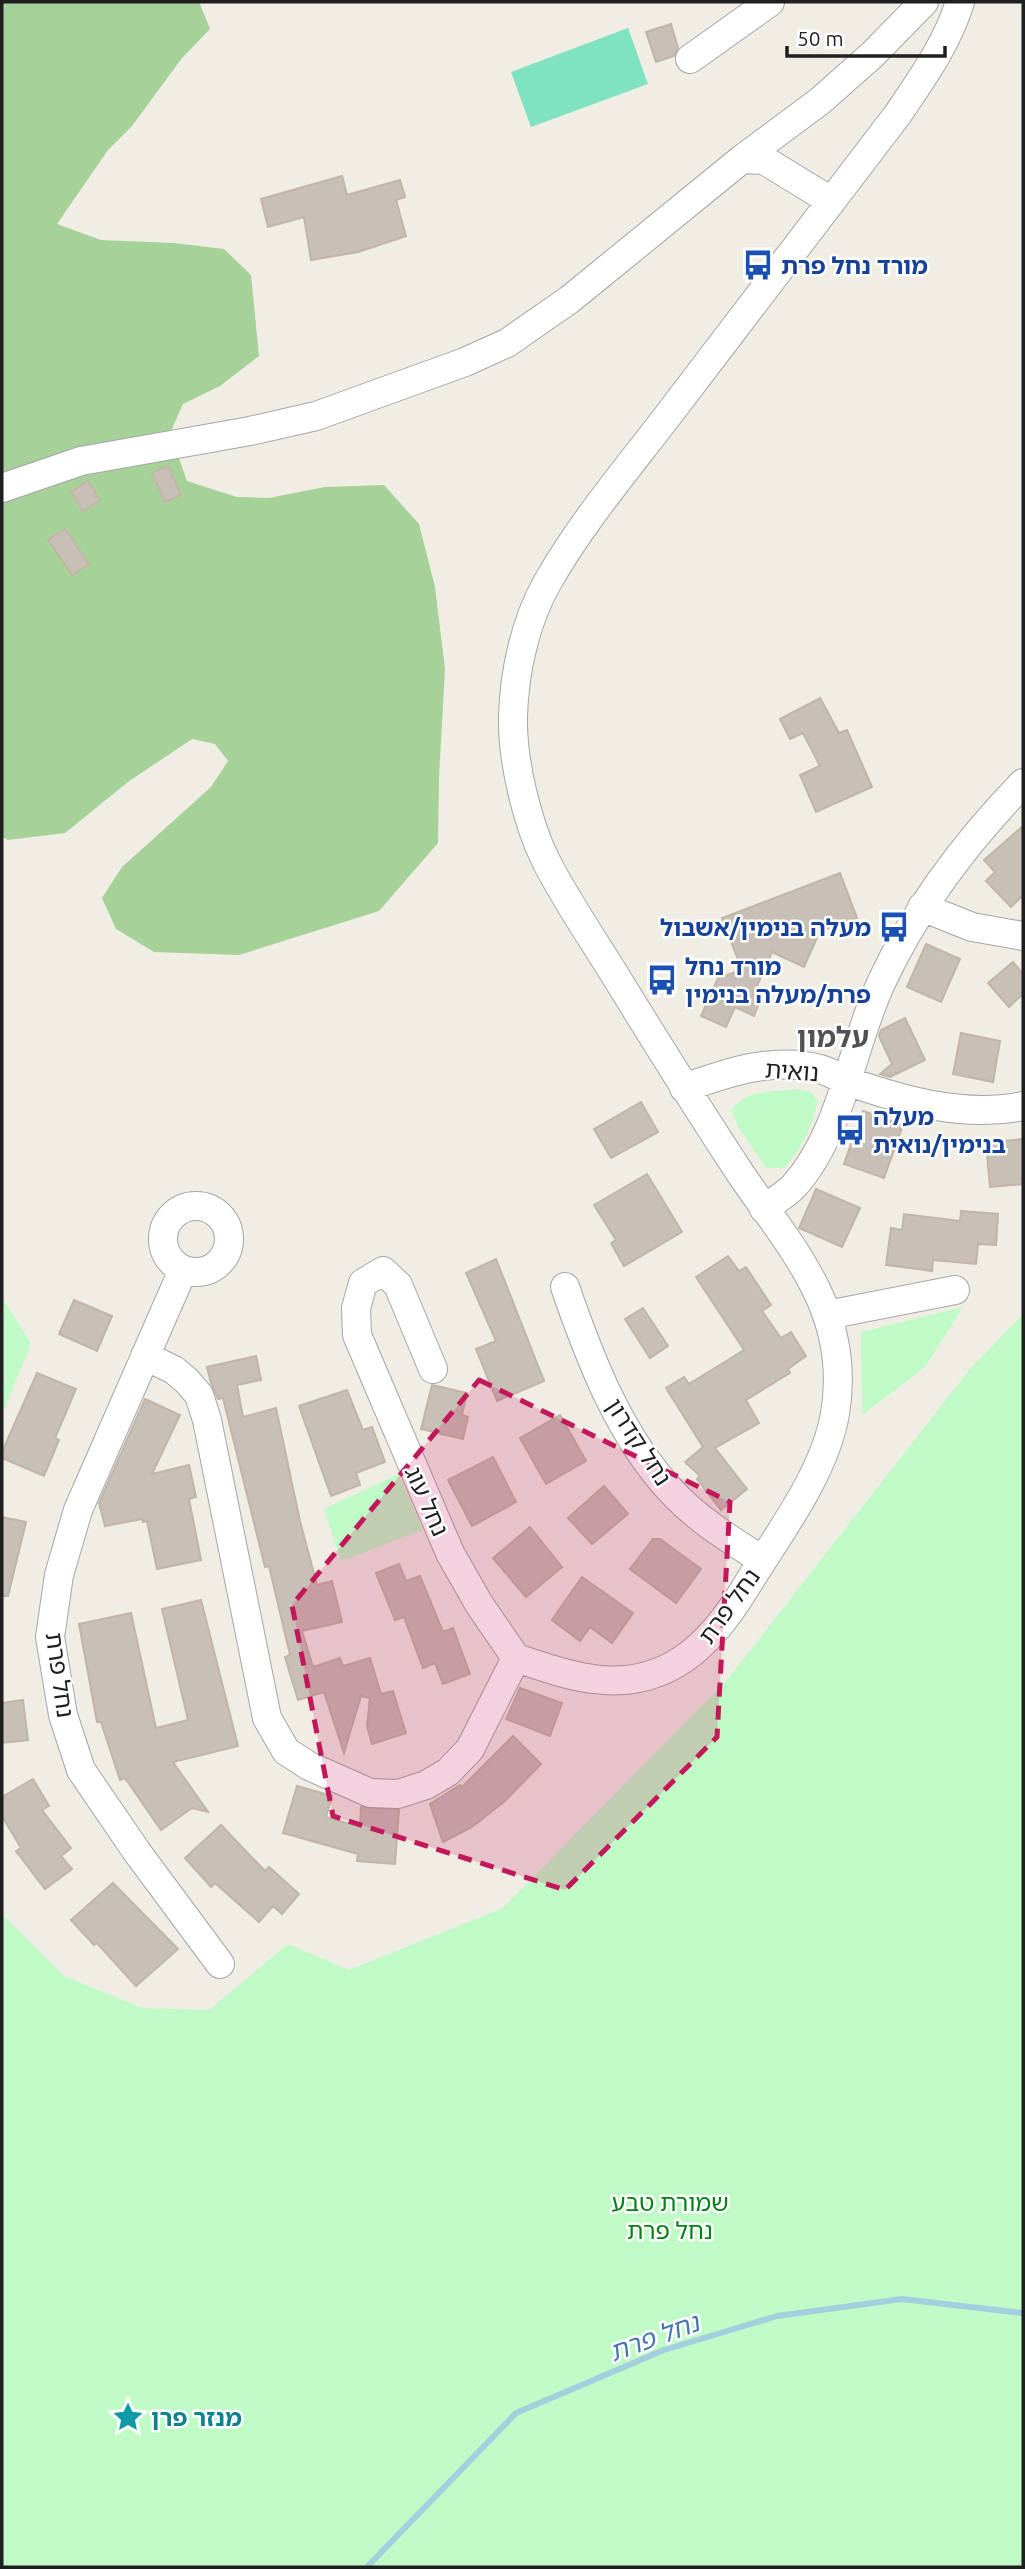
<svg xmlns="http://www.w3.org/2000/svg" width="1025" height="2569" font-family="Ubuntu,'Noto Sans Hebrew',sans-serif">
  <rect width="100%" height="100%" fill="#f0ede4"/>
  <path fill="#a6d198" d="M2,2H199L210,29L182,58L132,126L108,150L57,224L101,240L174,243L224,249L251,275L259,356L220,386L183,404L170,433L187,481L237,497L269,498L325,487L384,485L419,524L435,587L445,669L439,777L438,843L379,911L239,955L154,952L116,929L102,898L122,867L211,787L228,761L215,744L192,739L128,782L65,833L8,840L2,837Z"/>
  <path fill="#c0fbc7" d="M798,1089L811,1092L818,1101C812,1127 802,1148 784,1168H766L739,1128L731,1110C748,1089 773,1092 798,1089Z
    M2,1297L31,1344L2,1415Z
    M963,1307L925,1367L862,1415L861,1332Z
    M1023,1314V2567H2V1914L64,1976L142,2008L209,2010L288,1944L349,1970L503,1908L727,1680L970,1369Z
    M398,1474L423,1530L341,1561L324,1509Z"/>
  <path fill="#7fe2c0" d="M628,28L648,84L531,127L511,72Z"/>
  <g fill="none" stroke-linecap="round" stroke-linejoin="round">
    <path stroke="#a3cfdf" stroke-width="6" d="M367,2567L516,2413L664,2350L777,2316L902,2299L1023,2313"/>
  </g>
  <path fill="#c8bfb7" stroke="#c2b4a6" stroke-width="2" d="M671,24L678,48L674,56L656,62L646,32Z
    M342,176L347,195L400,180L405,197L396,200L406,236L358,252L311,260L304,217L268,227L261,199Z
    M168,466L181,495L165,502L152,473Z
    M88,481L100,500L83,511L71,492Z
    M65,529L89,564L72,575L48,540Z
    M820,698L839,733L847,730L872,787L816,812L800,775L820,766L803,733L790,739L780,719Z
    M1023,826V895L1011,907L986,881L995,872L984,860Z
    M840,873L857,918L820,931L804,967L772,952L753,995L761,998L754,1016L735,1007L726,1027L701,1016L718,978L742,970L722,918Z
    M926,944L960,959L941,1002L907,987Z
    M1013,962L1023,974V994L1009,1007L988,983Z
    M905,1018L925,1060L890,1077L880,1074L892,1064L879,1036L881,1030Z
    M961,1033L1000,1041L993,1082L953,1074Z
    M641,1102L658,1132L611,1158L594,1129Z
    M863,1111L903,1125L884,1178L844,1164Z
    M1023,1139V1184L990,1187L986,1143Z
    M647,1174L682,1232L624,1266L611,1243L616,1240L594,1205Z
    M816,1189L860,1208L842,1247L799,1228Z
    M961,1211L998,1214L996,1245L978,1244L976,1264L933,1260L932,1271L886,1265L891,1228L902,1230L904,1214L960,1221Z
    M728,1256L739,1271L746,1267L771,1305L762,1311L781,1338L791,1332L806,1356L788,1369L790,1373L746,1400L759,1423L715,1448L747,1489L721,1510L697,1479L700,1476L685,1462L703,1447L666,1388L684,1377L689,1384L744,1350L696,1277Z
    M496,1259L544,1381L497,1401L476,1349L496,1341L466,1273Z
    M74,1300L112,1316L97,1351L59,1334Z
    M643,1308L668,1346L650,1358L625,1319Z
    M256,1356L261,1380L237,1385L243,1417L276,1408L300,1521L317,1585L332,1581L342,1622L302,1631L313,1667L340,1658L343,1666L370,1658L381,1694L393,1691L406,1733L372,1744L367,1726L370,1698L361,1696L344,1753L324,1692L298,1700L285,1657L290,1655L269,1566L265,1567L223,1398L218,1399L211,1383L207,1367Z
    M37,1373L76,1389L55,1438L59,1440L44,1476L2,1458V1452Z
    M432,1385L467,1393L462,1415L468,1417L463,1439L421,1429Z
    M347,1390L363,1430L372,1427L385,1462L356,1473L360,1485L331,1496L299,1406Z
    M145,1399L180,1415L152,1474L189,1465L196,1497L189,1499L201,1560L157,1569L147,1521L143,1522L142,1519L105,1526L99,1503Z
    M560,1415L586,1461L546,1484L520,1438Z
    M493,1457L516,1502L472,1526L448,1480Z
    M604,1486L628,1514L592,1544L568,1518Z
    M2,1517L26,1522L8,1596H2Z
    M530,1527L562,1567L526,1597L493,1558Z
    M653,1539H660L701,1569L676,1603L630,1569Z
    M399,1564L406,1581L420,1576L443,1632L453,1628L470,1674L443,1684L435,1663L423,1668L404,1617L395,1620L376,1573Z
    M582,1577L633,1613L612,1643L590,1627L580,1641L552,1620Z
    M201,1600L238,1746L173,1762L208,1812L192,1808L161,1830L125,1778L120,1780L101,1722H97L79,1624L131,1613L156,1728L188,1720L162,1609Z
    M520,1688L562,1703L550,1736L506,1719Z
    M23,1700L28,1740L2,1743V1703Z
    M513,1736L541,1764L505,1801L472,1827L443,1842L430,1804L460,1785L462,1787Z
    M33,1779L49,1806L42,1810L71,1848L61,1856L72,1869L45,1889L16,1851L21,1848L2,1816V1797Z
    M297,1786L332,1796L326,1817L360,1827L361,1807L399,1810L395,1864L357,1861L358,1854L283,1833Z
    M221,1825L265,1871L269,1867L299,1894L282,1914L273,1906L259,1922L215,1883L211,1887L185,1858Z
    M113,1883L178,1949L136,1986L97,1943L94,1945L71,1920Z"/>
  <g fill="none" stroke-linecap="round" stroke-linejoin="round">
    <g stroke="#a6a6a6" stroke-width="30">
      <path id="minor" d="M690,59L770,2
        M742,159L820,101L872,55L924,2
        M2,488L81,461L250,431L316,416L465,362L507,343L569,300L742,159L764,160L831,201
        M922,907L972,927L1023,936
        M684,1088C727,1073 773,1056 820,1069C830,1072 840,1078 850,1082C904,1101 965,1118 1023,1106
        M163 1239a33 33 0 1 1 66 0a33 33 0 1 1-66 0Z
        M764,1209C773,1201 786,1195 794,1186C843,1131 851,1046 882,981C917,906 966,842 1023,783
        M183,1270L78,1510L59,1575L50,1637L63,1715L81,1770L137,1852L220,1964
        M565,1287C590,1359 619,1435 672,1492C698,1520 731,1540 762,1560
        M827,1315L955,1290
        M145,1356L174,1370L187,1381L199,1395L207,1420L267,1718L286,1751L309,1766L370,1793L398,1794L426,1785L448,1772L470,1749L516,1658
        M433,1369L398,1285L383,1271L363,1283L356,1308L357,1335L450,1553L479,1604L516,1658
        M516,1658C541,1666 567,1676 593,1679C665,1689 709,1647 744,1590C776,1537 824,1476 835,1414C852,1312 793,1251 740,1173C698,1109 658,1045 618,980C594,941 567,902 546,861C527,823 512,760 513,717C514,673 525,622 547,583C581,523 627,469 669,414C745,314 822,215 898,114C922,78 947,44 960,2"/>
    </g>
    <use href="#minor" stroke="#fff" stroke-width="28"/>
  </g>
  <path fill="#c2185b" fill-opacity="0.2" stroke="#c2185b" stroke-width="5" stroke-dasharray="14 9" stroke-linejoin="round" d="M479,1380L730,1502L717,1737L565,1890L333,1816L292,1605Z"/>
  <defs>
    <g id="bus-bare" transform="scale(2.415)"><path d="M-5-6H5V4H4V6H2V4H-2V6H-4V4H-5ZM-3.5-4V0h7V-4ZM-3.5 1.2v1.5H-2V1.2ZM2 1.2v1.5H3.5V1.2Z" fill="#1a4fb4" stroke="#fff" stroke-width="2.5" paint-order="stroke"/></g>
    <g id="sight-bare" transform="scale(2.415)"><path d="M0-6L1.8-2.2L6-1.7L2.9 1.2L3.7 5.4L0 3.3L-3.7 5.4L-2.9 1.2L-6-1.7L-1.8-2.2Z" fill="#0f9aa8" stroke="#fff" stroke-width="2.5" paint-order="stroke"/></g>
  </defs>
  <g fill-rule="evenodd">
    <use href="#bus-bare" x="758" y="265"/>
    <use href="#bus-bare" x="894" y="927"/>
    <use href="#bus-bare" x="662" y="980"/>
    <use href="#bus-bare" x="850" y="1130"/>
    <use href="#sight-bare" x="128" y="2417"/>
  </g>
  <g text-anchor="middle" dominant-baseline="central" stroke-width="5" stroke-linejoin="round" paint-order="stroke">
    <g font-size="24" font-weight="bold" fill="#164399" stroke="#fff" text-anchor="start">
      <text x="781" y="265">מורד נחל פרת</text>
      <text x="871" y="927" text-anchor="end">מעלה בנימין/אשבול</text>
      <text x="685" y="966">מורד נחל<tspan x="685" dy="28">פרת/מעלה בנימין</tspan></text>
      <text x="873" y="1116">מעלה<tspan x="873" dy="28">בנימין/נואית</tspan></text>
    </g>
    <g font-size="24" fill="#1f1f1f" stroke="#fff">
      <text transform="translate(792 1071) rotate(4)">נואית</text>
      <text transform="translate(639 1442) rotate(57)">נחל קדרון</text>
      <text transform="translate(427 1501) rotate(66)">נחל עוג</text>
      <text transform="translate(729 1606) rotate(-54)">נחל פרת</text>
      <text transform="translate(60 1675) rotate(82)">נחל פרת</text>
    </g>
    <g font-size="24" fill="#078217" stroke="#fff">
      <text x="670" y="2202">שמורת טבע<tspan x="670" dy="28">נחל פרת</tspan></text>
    </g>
    <g font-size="24" font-weight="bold" fill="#0d838f" stroke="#fff" text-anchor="start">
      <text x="151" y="2417">מנזר פרן</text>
    </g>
    <g font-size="26" font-style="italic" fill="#4778b2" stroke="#fff">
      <text transform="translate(654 2337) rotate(-20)">נחל פרת</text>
    </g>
    <g font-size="28" font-weight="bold" fill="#525252" stroke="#fff">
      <text x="833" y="1036">עלמון</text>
    </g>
  </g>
  <rect width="1025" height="2569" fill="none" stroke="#1f1f1f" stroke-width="7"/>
  <path d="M787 46v10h158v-10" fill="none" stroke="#1f1f1f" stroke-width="3.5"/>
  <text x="797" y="46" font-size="21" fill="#1f1f1f" stroke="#ffffff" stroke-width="5" paint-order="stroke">50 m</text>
</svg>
